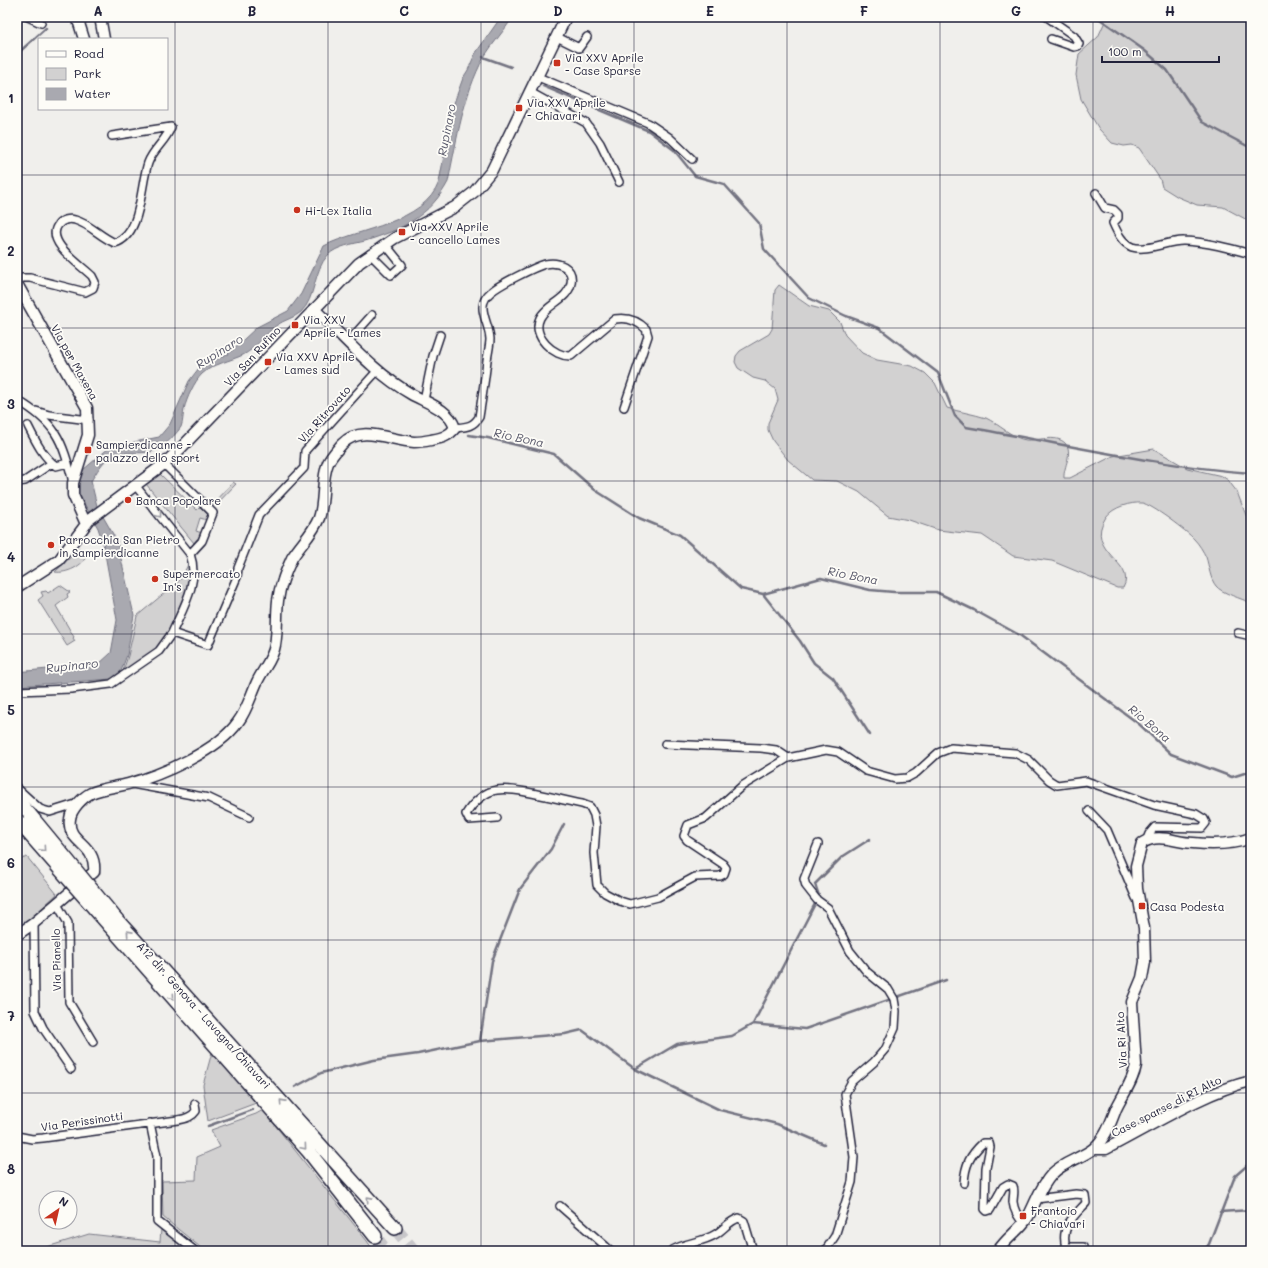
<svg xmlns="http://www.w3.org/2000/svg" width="1268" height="1268" font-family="Mali,sans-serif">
  <rect width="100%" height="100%" fill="#f0efec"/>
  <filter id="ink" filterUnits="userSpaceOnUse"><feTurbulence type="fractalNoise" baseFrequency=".025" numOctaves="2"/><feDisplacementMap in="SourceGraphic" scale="8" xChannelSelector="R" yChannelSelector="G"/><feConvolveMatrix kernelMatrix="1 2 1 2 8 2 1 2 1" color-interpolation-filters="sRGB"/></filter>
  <g filter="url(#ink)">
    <path fill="#d2d1d1" stroke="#7a7a86" d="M1107,17H1251V222L1223,207L1197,205L1178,197L1162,187L1160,179L1139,148L1132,145L1124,146L1112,143L1099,129L1081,99L1076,75L1079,54L1098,37Z
      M779,285L809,306L829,311L840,322L845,335L862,353L877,360L912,366L925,373L935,383L947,408C960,412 974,414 986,418C997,423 1014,439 1026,440C1037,441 1056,434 1065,443C1074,452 1063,467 1064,478H1070L1113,456L1154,449L1187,468L1222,476L1228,480L1237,492L1251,528V603C1243,599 1221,593 1216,586C1210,579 1209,566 1206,557C1203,551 1199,544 1194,539C1188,532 1151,504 1142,503C1131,502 1113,507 1106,517C1083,552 1138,562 1123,588H1117L1052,561L1013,556L982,535L938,530L909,520L888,516L859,492L837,481L812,480L788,460L773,441L768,430V423L778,400L775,389L765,381L753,378L738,368L735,362L736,356L740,351L769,334L772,329L775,290Z
      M160,474L197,510L200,507L209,516L207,520L200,518L196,531L202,533L194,543L146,484Z
      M233,482L236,484L215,506L212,504Z
      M79,549L84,550L87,554C84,566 66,574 55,572Z
      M189,563L191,582L165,638L159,647L123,671L128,656L137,616L180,580Z
      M60,585L70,592L67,594L68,597L56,606L74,637L73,638L75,641L67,646L38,600L43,596L41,592L46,591L48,593Z
      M27,857L57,894L31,918L17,928V861Z
      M212,1052L256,1103L208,1121L203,1085Z
      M263,1110L367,1241L374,1251H205L163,1217L162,1181L196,1180L197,1157L220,1147L211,1130L256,1114Z
      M161,1229L189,1251H34L89,1234L160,1242Z"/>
    <path fill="#a9a9b0" stroke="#737381" d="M501,17H513C504,31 493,43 484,57C463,96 457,139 448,182C430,216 401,230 365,241C353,244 337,246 328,255C313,271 316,298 301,312C294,318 284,320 277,325C265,333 256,349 243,355C230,361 213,364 202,374C194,382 187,398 184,409C183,415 183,422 181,427C177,433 170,440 164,445C150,459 128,448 112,456C102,461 97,472 91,481L97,506L117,541L134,615L127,655L121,671L111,679L17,686V672L99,664L111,653L117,620L103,543L98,528L76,489L83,470L110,447L159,437L170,424L189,381L199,368L211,360L228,354L257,327L288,311L301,294L324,246C359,228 424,223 439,182L454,103L463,78L468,70L475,54Z"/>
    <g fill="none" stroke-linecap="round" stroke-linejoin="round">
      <path stroke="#737381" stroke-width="2.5" d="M1097,17L1144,50L1167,70L1202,122L1251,148
        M17,54L46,28
        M483,57L511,67
        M543,86L649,131L674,150L695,176L724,184L759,223L764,249L809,298L846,316L879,328L938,373L955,416L966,427C1061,443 1155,466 1251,473
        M469,435L488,438L554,454L595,490L639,518L680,535L741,589L763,594L821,578L870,590L894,592H936L974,610L1021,636L1139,724L1171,754L1232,777L1251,771
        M763,594L800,641L814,663L833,678L870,735
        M753,1024L805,1029L946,980
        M480,1041L492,961L520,889L551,849L564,824
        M635,1069L720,1110L777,1124L824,1144
        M295,1087L321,1073L374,1060L418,1054L480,1041L565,1034L582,1030L635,1069L677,1044L732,1036L753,1024L819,896L815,884L842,857L870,839
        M208,1126L252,1110
        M1220,1212L1251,1210
        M1204,1251L1209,1244L1235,1176L1251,1162"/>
      <path stroke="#c7c6c9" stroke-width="13" stroke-dasharray="13 6" stroke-linecap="butt" d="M395,1228L414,1251
        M375,1236L386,1251"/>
      <g stroke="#22223b" stroke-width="10">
        <path id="street" d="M28,17L41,23
          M1047,17L1074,36L1079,44L1078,46L1074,47L1051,39
          M557,37L579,48L587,37
          M538,77L648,123L670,138L692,159
          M530,92L586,123L600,143L619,182
          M1096,193L1105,208L1114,210L1118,214V218L1113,223C1117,232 1122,243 1132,247C1147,252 1170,240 1184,241C1207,242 1229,248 1251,254
          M370,254L391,275L402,265L385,244
          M17,282L22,278H30L85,292L93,288L95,282L92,276C81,265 45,242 58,225C62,220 69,218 75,220C90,224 100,237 115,243C142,235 140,186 148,163C153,149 166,141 171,127L112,136
          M348,342L372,315
          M17,400C56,423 62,439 73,482
          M424,400L433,356L440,335
          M36,411L49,415L89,420
          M28,426C35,440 43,457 56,466L68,463
          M455,428C466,427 473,427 479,417C482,398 485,379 487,360C488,353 490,345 490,339C489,321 474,306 491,292C500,284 535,267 545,264C558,261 574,267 571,283C569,299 547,304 540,318C531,336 554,357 571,356L615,319C627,317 637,320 646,329L648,336L624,407
          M164,464L213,513L202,541L190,554C200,582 183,608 172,633
          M17,482L25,481L52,463
          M135,485L190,554
          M1238,633L1251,636
          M17,691L71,689L111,684L159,651L172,633L208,645L237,577L238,568L259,515L304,468L305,451L378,370
          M665,744L761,748L776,750L788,758
          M132,784L209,798L249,817
          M17,788L40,809L50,812L79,803
          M1089,811L1107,830L1136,898
          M497,818L469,820L466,814C472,804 485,791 497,790C516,787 561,800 582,804L590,807L594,815L596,826L594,853L597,885L605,893L620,901L630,904L658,897L695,877L720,876L724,874L726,868L723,864L687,840L684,836L688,825L706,818L742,786L788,758L826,750L838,752L866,771L895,779L907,778L916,773L938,753L951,748L1015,753L1029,760L1049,780L1057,785L1086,781L1154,805L1196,814L1204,819L1206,823L1202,828L1155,827L1149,834L1147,839
          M818,844L804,879L806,886L817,900L828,908L850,951L867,972L888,989L894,999L896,1011L895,1028L886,1048L874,1062L852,1081L845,1094L854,1157L852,1182L835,1236L825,1251
          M57,904L68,923L69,1002L93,1042
          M34,923L35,1011L43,1028L71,1069
          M150,1123L157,1156V1221L195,1251
          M17,1136L32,1139L43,1138L178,1120C185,1119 192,1117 196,1111L195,1104
          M964,1183C965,1165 970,1155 983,1143H989L990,1147L986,1168L985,1209L987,1211L990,1210L1003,1187L1008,1184L1013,1186C1015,1191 1013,1196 1013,1202C1014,1211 1018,1216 1023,1223
          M1036,1199L1076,1194L1085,1195L1086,1203C1074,1216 1060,1227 1066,1247H1083
          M560,1206L611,1251
          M671,1251C685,1242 702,1243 716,1234C724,1229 729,1221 739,1218L744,1221L753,1251"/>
      </g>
      <g stroke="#22223b" stroke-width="13">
        <path id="secondary" d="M77,17L84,39
          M100,17L104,39
          M17,284L87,408L88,435L73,483V495L86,524
          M17,587L59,560L90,519L164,464L181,448L359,263L395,238L455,207L474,192L492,170L566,17
          M17,935L34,923L94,872C97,843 66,843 70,819C71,809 83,797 91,793C103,788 116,787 128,784C161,775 218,751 238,722C247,710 251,695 257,682C263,669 273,659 275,645C279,623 274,603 283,580C285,573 289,565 292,558C301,544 313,533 319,518C325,501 321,480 328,463C331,456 337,450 342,444C362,424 390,441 414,442C420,442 426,441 431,440C441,438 448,437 455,428C449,409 427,403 411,394C374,373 345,338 314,309
          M1093,1149H1106C1149,1127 1204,1092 1251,1081
          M998,1251C1006,1238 1020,1230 1028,1217C1036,1202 1040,1187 1052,1174C1063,1162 1080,1159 1093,1149C1106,1138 1110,1124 1116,1109C1123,1094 1133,1082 1136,1065L1132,1002L1142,978L1145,962L1144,928L1137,889L1136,866L1142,843C1159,833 1174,842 1193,843C1213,845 1232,845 1251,838"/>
      </g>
      <g stroke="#22223b" stroke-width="16">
        <path id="highway" d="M17,799L30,815
          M116,919L395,1228
          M109,925L309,1152L375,1236"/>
      </g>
      <use href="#street" stroke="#fdfcf7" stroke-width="7"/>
      <use href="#secondary" stroke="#fdfcf7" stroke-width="10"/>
      <use href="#highway" stroke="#fdfcf7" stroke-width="13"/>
      <g stroke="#22223b" stroke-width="16" stroke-linecap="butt">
        <path id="highway-bridge" d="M30,815L116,919
          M17,820L109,925"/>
      </g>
      <use href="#highway-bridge" stroke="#fdfcf7" stroke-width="13"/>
    </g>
    <defs><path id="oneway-chevron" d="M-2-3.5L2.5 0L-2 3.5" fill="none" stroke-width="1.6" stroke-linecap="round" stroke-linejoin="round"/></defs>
    <g stroke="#9a9aa2">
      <use href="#oneway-chevron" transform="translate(159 515) rotate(52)"/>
      <use href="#oneway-chevron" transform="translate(43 849) rotate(49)"/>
      <use href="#oneway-chevron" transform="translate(129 933) rotate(-132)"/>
      <use href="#oneway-chevron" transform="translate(172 997) rotate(49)"/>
      <use href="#oneway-chevron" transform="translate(282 1102) rotate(-132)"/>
      <use href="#oneway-chevron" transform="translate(304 1147) rotate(49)"/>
      <use href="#oneway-chevron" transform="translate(369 1199) rotate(-132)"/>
    </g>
  </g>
  <path fill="none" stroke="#22223b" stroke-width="1" stroke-opacity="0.55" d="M175,17V1251M328,17V1251M481,17V1251M634,17V1251M787,17V1251M940,17V1251M1093,17V1251M17,175H1251M17,328H1251M17,481H1251M17,634H1251M17,787H1251M17,940H1251M17,1093H1251"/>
  <g fill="#c8321e" stroke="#fdfcf7" stroke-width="1.5">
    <rect x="553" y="59" width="8" height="8" rx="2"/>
    <rect x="515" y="104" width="8" height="8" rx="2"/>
    <circle cx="297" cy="210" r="4"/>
    <rect x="398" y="228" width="8" height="8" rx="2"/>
    <rect x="291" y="321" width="8" height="8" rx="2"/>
    <rect x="264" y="358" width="8" height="8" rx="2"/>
    <rect x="84" y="446" width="8" height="8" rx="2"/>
    <circle cx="128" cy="500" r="4"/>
    <circle cx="51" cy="545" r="4"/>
    <circle cx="155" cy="579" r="4"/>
    <rect x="1138" y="902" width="8" height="8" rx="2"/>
    <rect x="1019" y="1212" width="8" height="8" rx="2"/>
  </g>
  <g text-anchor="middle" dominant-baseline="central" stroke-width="3.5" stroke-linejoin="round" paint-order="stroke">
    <g font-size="11" fill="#22223b" stroke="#fdfcf7" text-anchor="start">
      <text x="565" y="57">Via XXV Aprile<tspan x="565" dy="13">- Case Sparse</tspan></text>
      <text x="527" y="102">Via XXV Aprile<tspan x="527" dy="13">- Chiavari</tspan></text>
      <text x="305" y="210">Hi-Lex Italia</text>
      <text x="410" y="226">Via XXV Aprile<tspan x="410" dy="13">- cancello Lames</tspan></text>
      <text x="303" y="319">Via XXV<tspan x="303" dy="13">Aprile - Lames</tspan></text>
      <text x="276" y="356">Via XXV Aprile<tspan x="276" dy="13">- Lames sud</tspan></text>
      <text x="96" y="444">Sampierdicanne -<tspan x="96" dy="13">palazzo dello sport</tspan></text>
      <text x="136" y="500">Banca Popolare</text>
      <text x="59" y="539">Parrocchia San Pietro<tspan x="59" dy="13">in Sampierdicanne</tspan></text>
      <text x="163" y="573">Supermercato<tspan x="163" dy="13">In's</tspan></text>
      <text x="1150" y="906">Casa Podesta</text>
      <text x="1031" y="1210">Frantoio<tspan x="1031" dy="13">- Chiavari</tspan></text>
    </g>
    <g font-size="11" fill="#22223b" stroke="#fdfcf7">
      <text transform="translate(252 356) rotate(-47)">Via San Rufino</text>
      <text transform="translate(75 362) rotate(61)">Via per Maxena</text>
      <text transform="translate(324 414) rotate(-48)">Via Ritrovato</text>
      <text transform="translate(56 960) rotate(-91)">Via Pianello</text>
      <text transform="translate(204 1015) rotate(48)">A12 dir. Genova - Lavagna/Chiavari</text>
      <text transform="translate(1121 1040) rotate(-93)">Via Ri Alto</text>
      <text transform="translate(1166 1106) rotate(-27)">Case sparse di RI Alto</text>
      <text transform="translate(82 1121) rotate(-8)">Via Perissinotti</text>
    </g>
    <g font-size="12" font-style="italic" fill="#58586a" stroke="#fdfcf7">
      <text transform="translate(446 130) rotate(-79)">Rupinaro</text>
      <text transform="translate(219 351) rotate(-32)">Rupinaro</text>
      <text transform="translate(519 437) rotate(12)">Rio Bona</text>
      <text transform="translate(853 575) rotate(11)">Rio Bona</text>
      <text transform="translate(72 665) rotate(-6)">Rupinaro</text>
      <text transform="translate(1150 723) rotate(40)">Rio Bona</text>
    </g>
  </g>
  <rect width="1268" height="1268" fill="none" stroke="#fdfcf7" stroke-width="44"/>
  <rect x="38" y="38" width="130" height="72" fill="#fdfcf7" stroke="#a5a5ac"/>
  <rect x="46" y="51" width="20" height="6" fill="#fdfcf7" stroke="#a5a5ac"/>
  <text x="74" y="58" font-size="12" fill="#22223b">Road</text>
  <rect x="46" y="68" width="20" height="12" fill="#d2d1d1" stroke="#a5a5ac"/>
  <text x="74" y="78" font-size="12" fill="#22223b">Park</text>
  <rect x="46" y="88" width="20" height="12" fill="#a9a9b0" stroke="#a5a5ac"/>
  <text x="74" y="98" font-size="12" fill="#22223b">Water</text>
  <g transform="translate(58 1210) rotate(34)"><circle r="19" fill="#fdfcf7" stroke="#a5a5ac"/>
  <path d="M0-3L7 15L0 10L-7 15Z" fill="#c8321e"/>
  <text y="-6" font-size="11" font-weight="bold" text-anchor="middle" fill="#22223b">N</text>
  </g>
  <path d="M1102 56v6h117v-6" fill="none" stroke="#22223b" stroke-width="2"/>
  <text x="1108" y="56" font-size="12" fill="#22223b" stroke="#fdfcf7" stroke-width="3" paint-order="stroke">100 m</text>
  <rect x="22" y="22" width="1224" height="1224" fill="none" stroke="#22223b" stroke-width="1.5"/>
  <g font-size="13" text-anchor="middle" font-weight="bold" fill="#22223b">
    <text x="98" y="16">A</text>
    <text x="252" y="16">B</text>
    <text x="404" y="16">C</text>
    <text x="558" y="16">D</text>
    <text x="710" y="16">E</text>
    <text x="864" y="16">F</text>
    <text x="1016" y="16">G</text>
    <text x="1170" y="16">H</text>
    <text x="11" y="103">1</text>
    <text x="11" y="256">2</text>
    <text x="11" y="409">3</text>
    <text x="11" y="562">4</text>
    <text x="11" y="715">5</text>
    <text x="11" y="868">6</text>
    <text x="11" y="1021">7</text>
    <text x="11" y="1174">8</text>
  </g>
</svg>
